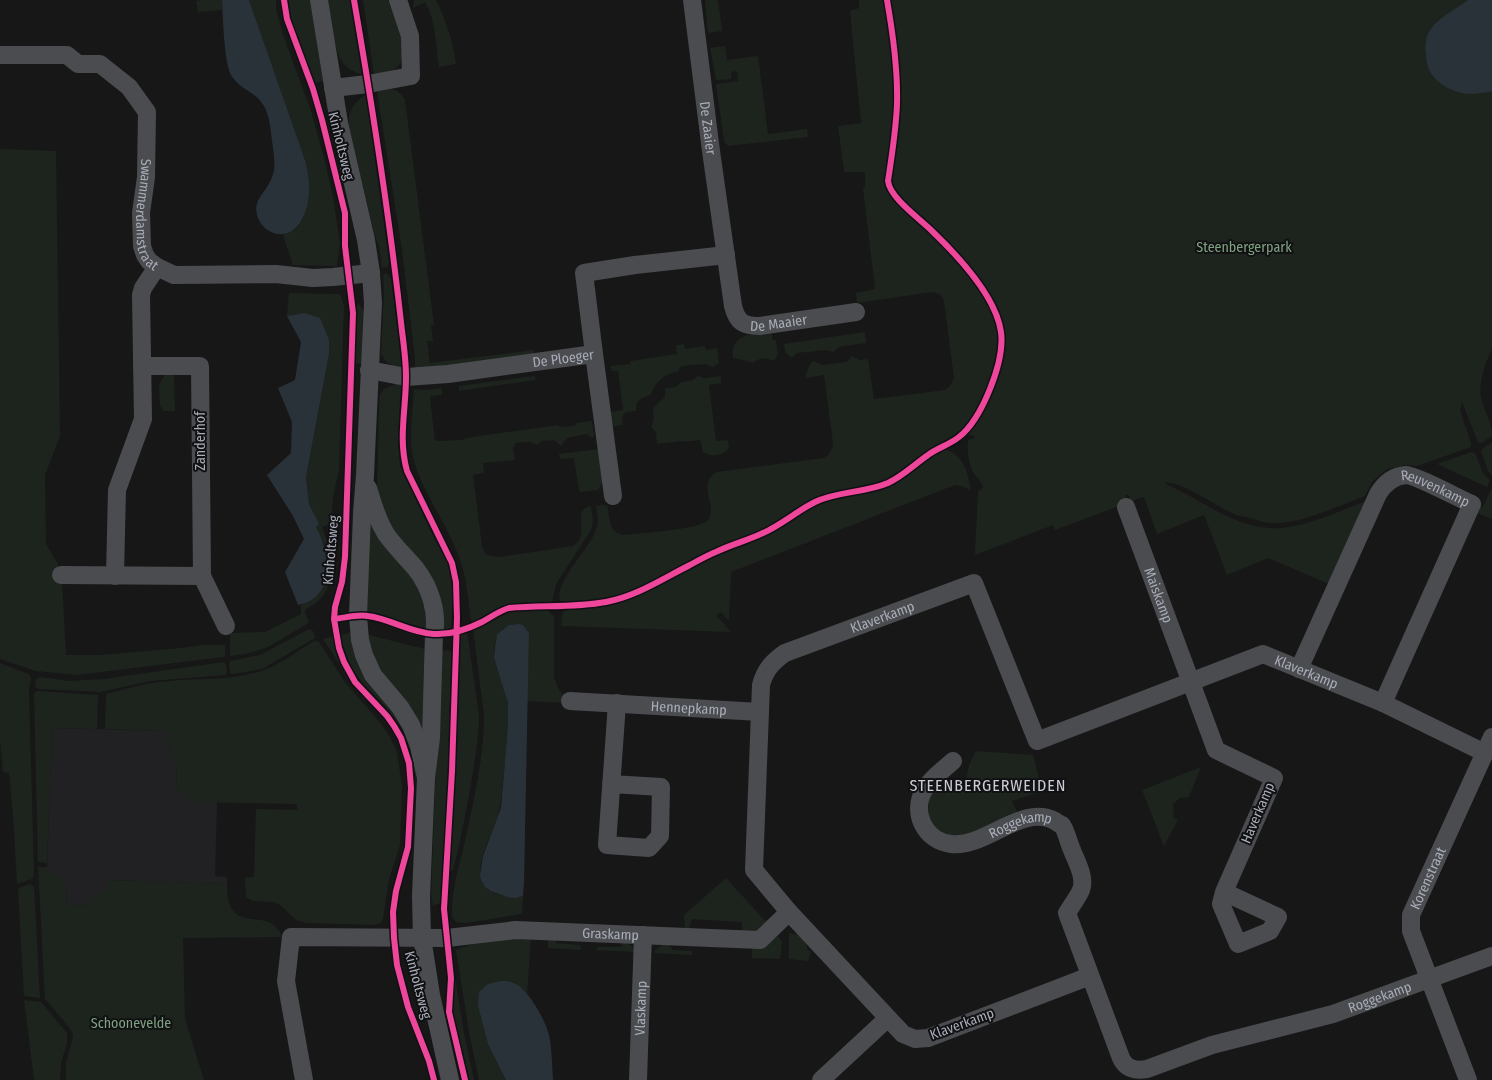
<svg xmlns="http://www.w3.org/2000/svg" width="1492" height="1080" font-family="'Fira Sans Condensed',sans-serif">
  <rect width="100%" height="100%" fill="#171717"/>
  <path fill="#212123" d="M53,728L166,731L171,754L177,764L176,790L185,794L189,802H217L215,876L227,877V884L109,880L108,893L88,906L67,905L66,882L47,869L50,778Z"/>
  <path fill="#1d241e" d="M202,0H222V10L198,12L196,1Z
    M249,0H276V8L282,32L311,111L326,166L334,202L340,244L337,266L293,265L283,235L296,229L303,219L309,187L306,163Z
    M288,0H310L323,81L314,83L291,19Z
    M328,0H350L362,74C339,69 337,52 333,32C332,21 330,11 328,0Z
    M363,0H388C395,14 412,55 397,67C390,73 382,73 374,74Z
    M414,0H436C446,20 453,42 456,64L439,67C436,45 436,21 425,2L413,8Z
    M705,0H718L722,31L708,33Z
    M859,0H1492V349C1485,363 1477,386 1482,402C1486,413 1492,423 1492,436L1481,443L1478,442L1462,402L1460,410L1471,443V447L1417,466L1405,465L1387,469L1372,482L1365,496C1337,506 1300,525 1270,523C1261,522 1255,519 1247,517C1244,516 1240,517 1236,515C1221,509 1177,478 1164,483C1172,487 1180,491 1188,495C1217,511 1246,531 1282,528C1311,525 1339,511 1366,501L1331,585L1268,558L1227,575L1204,515L1157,534L1144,497L1131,501L1128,494L1125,495L1127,503L1055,530L1053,525L975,555L978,492L980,490L983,488C981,479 977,479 973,472C968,462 967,450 968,440L975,438L974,436L970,435L969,433L973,427L971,420L960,432L930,450L887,481L868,487L831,494L814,499L763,530L715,549L634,592L605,600L561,603C551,585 589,550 595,532C599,523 598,515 596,506L603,505L607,506C611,519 607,531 623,535C639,533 696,530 707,521C720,509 695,483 717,472L824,458C830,454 832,450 833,443L824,375L805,378L809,366L813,361L822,365L847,362L851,356L860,360L868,359L874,399L945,390L949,387L954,378L944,301C942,295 939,293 932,292L857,303L856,293L875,289L863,188H865V172H844L838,126L861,123L850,11L859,8Z
    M725,46L727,60L758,56L768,134L807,129L808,137L728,146L724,141L716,84L738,81L737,71L731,72V79L716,80L710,48Z
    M390,89C398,90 401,93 405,100L434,325H431L433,341H427L430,363L534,350V355L429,368H415V358L402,250L377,91Z
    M366,95L388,253L389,263L387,267L382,268L379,246L375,236L348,125C349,111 353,102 366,95Z
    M0,149L56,151L60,436L45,475L46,544L58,564V582H62L66,655H100L181,648L201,645H225V655L223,657L77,675L36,671L0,659Z
    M383,274H387L391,279L402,366L398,368L386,362L381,353L384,291Z
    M289,293L340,294L344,305L339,470L333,497L331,523L322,527C330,548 338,582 319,600C315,604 310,607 306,609L305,612L309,622L307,624L268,647L250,653L230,656V633L265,632L301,614V605L305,603L325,580L326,558L324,545L316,527L313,513L309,504L306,477L329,354V340L304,313L287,316Z
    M359,304L363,310L362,364L355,363L357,305Z
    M771,331L773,340H776L778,355L773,361C765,357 760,357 753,363L743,360L733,358C730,333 753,334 771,331Z
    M865,332L866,343L839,347L833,352L826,350L797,353L792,358L785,352L784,344Z
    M684,344L685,349L705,346L706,350L717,348L719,363L713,367L706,364L681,366L678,372C664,373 655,382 651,395L644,397L637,402L636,411L627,412L623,415L622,425L611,427L609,412L623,410L618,371H612L610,366L630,364V361L677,354L676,345Z
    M165,375H174L175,411H164L160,406L159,384Z
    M535,376V380L459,391V386Z
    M698,376L705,378L721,376V383L709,385L716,441L728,440L729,449C721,456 712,458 703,452L700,440L683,442L682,441L657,444L656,432L651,427L654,420L653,408L665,397V388L676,387L681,382L693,380Z
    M396,384H401L398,440L400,466L435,540L447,560L451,570L453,597L451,628L440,632L389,528L377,491L379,409L380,395L384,389Z
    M442,388V395L431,396L430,398L435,441L464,440L465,438L558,425L560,427L575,426L576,423L592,421L594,436L592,438L586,434L567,438L561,446L554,440L542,441L537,445L530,442L516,443L513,448L515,460L483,463L484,473L473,475L482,546L486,555L499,557L573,546C592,534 570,510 591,506L593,520L591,530L556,584L552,603L509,606L499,609L474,623L471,621C468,599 467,578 459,557C447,524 424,495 414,461C408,444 413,408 414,389L428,390Z
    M1492,442V476L1488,471L1481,450Z
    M599,449L603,481L598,490L581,492L579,490L574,458L560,459L559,454Z
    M944,449C963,453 968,473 971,491L964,487L955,485L731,572L729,621L721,612L716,615L731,632L561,626L562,615L565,610L606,604L636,596L718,554L765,535L816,504L832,499L869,492L889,485L897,481L933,455Z
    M1471,452L1475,453L1483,473L1490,480L1487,487L1437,464Z
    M1492,487V519L1475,512L1478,504L1483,507Z
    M367,518L407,565L425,598L430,629C408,625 387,616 365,613Z
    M545,609L552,614L554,618V677L559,690L566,699V703L527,701L529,633L523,625C502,621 493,637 494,657C494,664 499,672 501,679C505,690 508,702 509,714C508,733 506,752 504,771C502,789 502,807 495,824C489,841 477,860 481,879C484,894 511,899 523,896L522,914L466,923L456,922L452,917C452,908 452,899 454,890C456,873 462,857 465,841C474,800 484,757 484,715L473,629L505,612L518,610Z
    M309,629L313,631L315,638L262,669L233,674L230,673L229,663L230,661L260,655Z
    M467,631L479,715C479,740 474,765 470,789C465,816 460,844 453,870H450L460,634Z
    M354,632L400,716L416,759V780C413,758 409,737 395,718C383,702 365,689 354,671C347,660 344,647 340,635Z
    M365,634L429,650L425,737L381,675Z
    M334,636L337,653L344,671L323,639Z
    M314,641H316L319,642L344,681L382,725L390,737L397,752L402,786L400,845L389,879L383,919L381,923L375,925L306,923L296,920L279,904L273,902L253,901L246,897L245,878L254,877L256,809L297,810V804L189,802L185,794L176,790L177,764L171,754L166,731L105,729L106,694C127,689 148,682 170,681C200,678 232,681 261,671C280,665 297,651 314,641Z
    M440,650L453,651L444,872L441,903L433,906L431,896Z
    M224,662L226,664L227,673L225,675L150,681L100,692L40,689L36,688L35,685L36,679L40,677L69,681L103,679Z
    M0,663L29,674L31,678L29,689L34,875L32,879L17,884L14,828L9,773L3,772L0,741Z
    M37,691L98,695L97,729L53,728L50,778L47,863L38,862L34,694Z
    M976,751L1033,755L1042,791L1012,801L1019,816L953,839L935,833L928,817L929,796L933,792L952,780H966L969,765Z
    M1201,767L1189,797L1180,798L1173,804L1174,818L1178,820L1164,846L1142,790Z
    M38,867H47V869L66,882L67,905L88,906L92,893H108V880L227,884C227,941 269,902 282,937L183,938L185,1019L204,1080H66V1063L73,1037L72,1032L64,1021L45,999Z
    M726,878L768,924L760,932L742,934V922L692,919L688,931L685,932L684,915Z
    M30,884L34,887L40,998H39L24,996L18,888Z
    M789,933L800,935L807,941V949L811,952L808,961L789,959Z
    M778,936L782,942L780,959L752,958V949L766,944Z
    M531,938L527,995L515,983L509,981L478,1006L488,1044L506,1080H479L469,1032L456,950C480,940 506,940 531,938Z
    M548,938H556V943L580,945L581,950L548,948Z
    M622,943C629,942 633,947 636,952L597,950V947H621Z
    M664,944L669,945L673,950L692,951V955L654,953L655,950Z
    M452,958L464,1033L474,1080H469L452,1008Z
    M24,1000L41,1002L67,1033V1043L61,1063L60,1080H34Z"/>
  <path fill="#2a3239" d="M222,0H249L306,163C307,171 309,178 309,186C310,204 302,237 278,234C269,233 262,227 258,218C251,199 267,193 272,177C276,168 274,157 273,147C270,129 271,107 254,95C246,89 237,85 231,75C224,61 223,18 222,0Z
    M1468,0H1492V91L1489,92C1480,93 1470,95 1462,93C1442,88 1426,76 1426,54C1425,47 1425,39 1429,32C1436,19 1456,9 1468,0Z
    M304,313L320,318L329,340V354L306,477L309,504L319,524L316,527C327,547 335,583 313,599C309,602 303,604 298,605L285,572L304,539L293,516L267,475L291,453L292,422L278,388L295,380L301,342L287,316Z
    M519,624L523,625L529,633L524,882L523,896L515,898L507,897L491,891L485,887L481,880L480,875L483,856L501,808L508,726V703L494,658L495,647L497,635L501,631L509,625Z
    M501,981C506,981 511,981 516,984C530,992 548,1024 550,1040C552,1053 552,1067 553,1080H506L488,1044L478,1006L479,992L488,984Z"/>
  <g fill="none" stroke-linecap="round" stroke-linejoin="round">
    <g stroke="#4b4c50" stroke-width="18">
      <path d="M319,0L339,123L366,240L371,273L373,303L365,475L362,514L358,616L360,640L364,655L373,675L400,707L411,725L419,746L426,778"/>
      <path id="s1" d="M692,0L711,151L733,306C737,322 743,326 760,326L856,312"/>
      <path id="s2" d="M0,55H67L78,64H100L129,87L147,112L146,177L141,213L142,246L145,255L149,261L157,267L174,275L276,274L313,278L333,277L371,273"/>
      <path d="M333,88L368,84L411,76L410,36L398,0"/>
      <path d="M594,354L613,496"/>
      <path id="s3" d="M369,370L406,377L448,374L594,354L584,273L635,265L726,255"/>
      <path d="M368,488C373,504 377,520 386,534C395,547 406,557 416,569C430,587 438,612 434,634L431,738L426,778L421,896L422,938L431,995L450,1080"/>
      <path id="s4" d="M1126,507L1216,750L1274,778L1224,892L1221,904L1238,944L1270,931L1278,917L1224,892"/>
      <path d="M61,575L202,576L200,366H142"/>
      <path d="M115,576L117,490L143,419L141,295L143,288L157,267"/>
      <path d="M202,576L226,626"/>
      <path id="s5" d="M1299,669L1378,494C1384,484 1393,476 1406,475C1415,475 1460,499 1472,504L1383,703"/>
      <path id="s6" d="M570,701L760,712"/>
      <path id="s7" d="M953,761C943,770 931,778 924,790C911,813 925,841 951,844C986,848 1022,803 1055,821C1056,822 1061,825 1062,825C1066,830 1069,844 1072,850C1076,861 1086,877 1081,890C1078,897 1072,905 1067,913L1121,1058C1126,1069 1135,1071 1147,1069L1212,1045L1333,1014L1492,956"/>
      <path d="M611,784L661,787L660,836L649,848L607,845L617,703"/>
      <path id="s8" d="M1090,976L928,1038L915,1039L903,1034L789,912L754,870L761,685C765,670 772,662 785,653L974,583L1037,741L1263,654L1383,703L1485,753"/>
      <path id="s9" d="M304,1080L286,981L291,937L447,938L516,930L760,940L789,912"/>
      <path id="s10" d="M638,1080L643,935"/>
      <path d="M821,1080L888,1018"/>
      <path id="s11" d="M1468,1080L1411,931V915L1492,737"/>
    </g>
    <g stroke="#111113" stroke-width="9">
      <path id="cycleway" d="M284,0L287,19L313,89L322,120L345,213V246L353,313L345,557L342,582L335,607L334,619L339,648L344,662L355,682L387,716L394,726L401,738L409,763L411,788L408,847L396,891L393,912L394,938L397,965L408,1007L429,1061L434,1080
        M354,0C373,110 390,220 402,331C404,346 406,362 406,377C406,410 398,439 407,471L452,563L456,582L457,618L452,771L444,909L451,978L449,1012L465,1080
        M334,619C345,618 357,614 368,616C391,619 411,633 434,634C450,635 468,629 482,622C491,617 499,611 509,608C541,605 574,608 606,602C637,596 662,579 690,565C699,560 708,555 718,551C733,544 749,540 763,533C781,525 797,511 815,502C837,491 865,493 888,483C903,476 915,464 928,455C937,448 949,445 959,437C982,419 1005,361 1001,332C996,296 957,255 932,231C919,218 890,198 888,181C892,155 896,130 897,104C898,69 893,34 887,0"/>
    </g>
    <use href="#cycleway" stroke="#ed469a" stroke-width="6"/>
  </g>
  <g text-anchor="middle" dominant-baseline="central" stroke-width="4" stroke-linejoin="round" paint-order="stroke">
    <g font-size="14" fill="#a8adb8" stroke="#111113">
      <text stroke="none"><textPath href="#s1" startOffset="129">De Zaaier</textPath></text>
      <text transform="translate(341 146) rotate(76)">Kinholtsweg</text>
      <text stroke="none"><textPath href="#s2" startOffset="275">Swammerdamstraat</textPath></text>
      <text stroke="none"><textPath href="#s1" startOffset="365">De Maaier</textPath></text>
      <text stroke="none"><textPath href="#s3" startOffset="196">De Ploeger</textPath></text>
      <text transform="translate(200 441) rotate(-90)">Zanderhof</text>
      <text stroke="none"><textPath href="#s5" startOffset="259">Reuvenkamp</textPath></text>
      <text transform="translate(331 550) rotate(-85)">Kinholtsweg</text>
      <text stroke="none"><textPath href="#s4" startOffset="94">Maiskamp</textPath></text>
      <text stroke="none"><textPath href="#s8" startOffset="751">Klaverkamp</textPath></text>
      <text stroke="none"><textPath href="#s8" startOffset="1308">Klaverkamp</textPath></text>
      <text stroke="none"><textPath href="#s6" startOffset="119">Hennepkamp</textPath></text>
      <text transform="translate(1258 813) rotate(-67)">Haverkamp</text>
      <text stroke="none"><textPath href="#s7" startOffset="186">Roggekamp</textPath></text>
      <text stroke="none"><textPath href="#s11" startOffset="216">Korenstraat</textPath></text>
      <text stroke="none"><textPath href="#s9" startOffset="465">Graskamp</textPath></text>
      <text transform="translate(418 985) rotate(75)">Kinholtsweg</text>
      <text stroke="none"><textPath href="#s7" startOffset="756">Roggekamp</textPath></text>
      <text stroke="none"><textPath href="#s10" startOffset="72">Vlaskamp</textPath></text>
      <text transform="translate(962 1024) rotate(-20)">Klaverkamp</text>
    </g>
    <g font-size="14" fill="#7fa381" stroke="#111113">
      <text x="1244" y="247">Steenbergerpark</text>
      <text x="131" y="1023">Schoonevelde</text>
    </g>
    <g font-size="16" letter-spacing="1" fill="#c9ccd4" stroke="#111113">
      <text x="988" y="785">STEENBERGERWEIDEN</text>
    </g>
  </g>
</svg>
